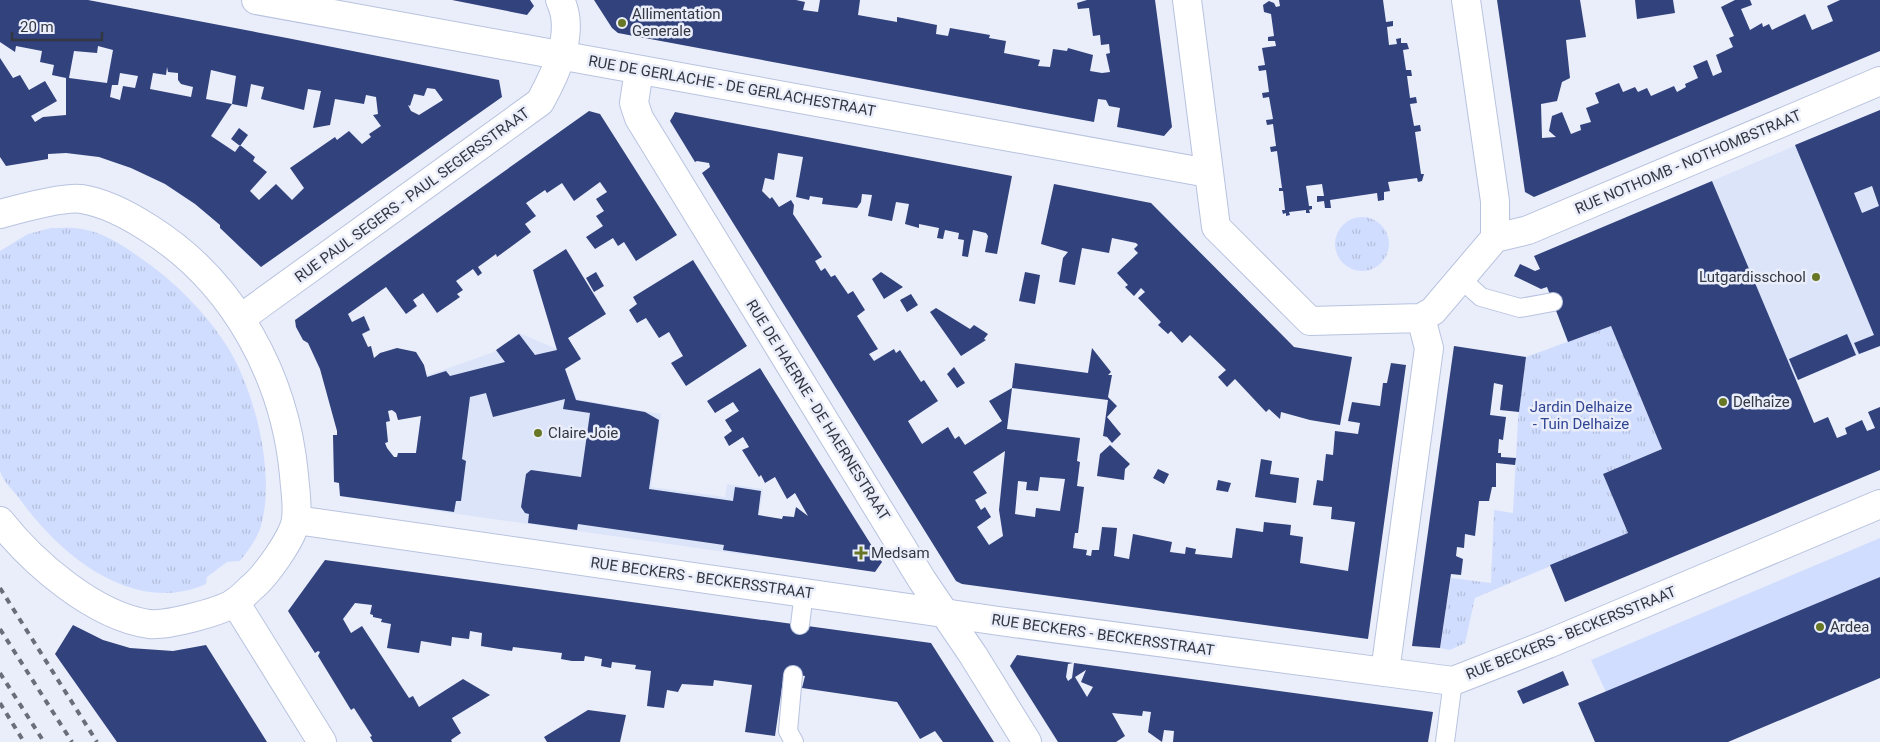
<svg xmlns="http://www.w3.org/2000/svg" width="1880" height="742" font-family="Roboto,sans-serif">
  <defs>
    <pattern id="grass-tufts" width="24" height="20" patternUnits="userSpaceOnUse" patternTransform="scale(1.25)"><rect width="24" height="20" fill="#d1ddfe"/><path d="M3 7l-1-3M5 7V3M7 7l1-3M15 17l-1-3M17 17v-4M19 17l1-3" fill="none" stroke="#b4bedb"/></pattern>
  </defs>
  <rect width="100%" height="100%" fill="#eaeefa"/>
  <path fill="#dce4fa" d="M1846,124L1880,208V346L1795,381L1712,181Z
    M519,333L557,349L577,399L661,414L651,487L725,497L727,484L763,489L753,556L409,507L426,376L494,352Z"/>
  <path fill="url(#grass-tufts)" d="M1335 244a27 27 0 1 1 54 0a27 27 0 1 1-54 0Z
    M51,228C61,228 72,227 82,229C105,233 124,246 142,259C174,281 203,310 225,343C255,388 277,477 260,529C256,540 247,552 240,561L227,562L207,577L206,584C135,616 62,557 22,502C16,493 2,481 0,471C0,455 0,424 0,406C0,355 0,303 0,251L28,234Z
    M1611,326L1662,449L1603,474L1628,533L1475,598L1465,643L1450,650L1440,648L1451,578L1491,583L1494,510L1513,513L1518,419L1526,357Z"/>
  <path fill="#d1ddfe" d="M1880,538V577L1606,692L1591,660Z"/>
  <path fill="#31427d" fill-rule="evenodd" d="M0,0H88L287,38L499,80L502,97L261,267L220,228V225L195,204L165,184L131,168L99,157L66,153L48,154V159L6,166L0,157V58L13,78L20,75L29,90L45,81L57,101L31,116L35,122L43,117L66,115V78L52,75L54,65L40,62L42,51L16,46L15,52L0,42ZM98,46L113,50L107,83L69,78L74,51L97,53ZM167,67L168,72L178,73V80L181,84L193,87L191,97L150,89L153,73L166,75ZM211,70L236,76L232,104L247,107L251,84L264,87L261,99L304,110L308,89L321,91L313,128L330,125L335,99L364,104L366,95L376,97L378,114L373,115L381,126L369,134L371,137L362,144L349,131L337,140L335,137L290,168L304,188L292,200L276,184L259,200L250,191L267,172L253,161L255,157L240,145L235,152L211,136L232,104L206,99ZM120,73L138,76L135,88L123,86L120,100L110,97L112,85H118ZM427,88L435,89L443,100L419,115L411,111L408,105L410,106L414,94L424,96Z
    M452,0H530L534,6L527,15Z
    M594,0H796L805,2L803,10L818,12L820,0H860L858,15L897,22V17L937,25L936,34L948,36L950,28L990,35L989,38L1006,41L1004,53L1040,60L1038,66L1050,67L1053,49L1067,51L1068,48L1093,55L1090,71L1102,73L1110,72L1106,54L1110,53L1109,44L1101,45L1100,35L1093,36L1089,8L1078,9L1077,3L1087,0H1155L1172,127L1164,136L1117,127L1120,108L1109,106L1106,100L1098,99L1094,122L618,33L612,28Z
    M1279,0H1383L1386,22L1393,21V26L1387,27L1389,45L1397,44L1396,39L1401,38V43H1407L1409,49L1403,50L1406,70H1411L1412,76H1407L1410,98L1416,97L1417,103L1410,104L1414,126L1420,125L1421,131L1415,132L1421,174H1424L1422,181L1418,182L1417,178L1388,182L1390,191L1384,192V200L1378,201L1377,193L1330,200L1331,208H1325L1324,201L1317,202V196H1324L1322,184L1306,186L1309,206H1312V209L1309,210L1310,213H1306V210L1289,212L1290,215L1286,216V213L1283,214L1282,210H1285L1283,191H1279V188H1282L1277,151L1271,152L1270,147L1276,146L1273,124L1267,125L1266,120L1273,119L1269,97L1263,98L1262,93L1269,92L1266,70L1259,71L1258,66L1265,65L1262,48L1276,46L1275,41H1268V37L1274,36L1271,14L1264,12L1263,5L1269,1L1274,3L1276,7L1280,6Z
    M1497,0H1580L1586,37L1566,40L1570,78L1562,82L1557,101L1541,104L1542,138L1556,137L1549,131L1552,116L1562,112L1571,134L1581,130L1580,125L1591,122L1586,108L1599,103L1595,93L1619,83L1623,92L1635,87L1638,92L1647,88L1651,96L1674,86L1677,92L1686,87L1685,84L1698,78L1693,66L1707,60L1713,76L1722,72L1716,55L1733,47L1729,38L1734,36L1721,7L1735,0H1750L1752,5L1741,9L1750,30L1762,23L1763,27L1769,24L1772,30L1805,14L1812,30L1833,21L1827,6L1840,0H1880V51L1534,197L1525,192Z
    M1635,0H1673L1675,13L1637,19Z
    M1880,110V346L1859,354L1854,343L1874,335L1795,145ZM1872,186L1879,206L1862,213L1854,193Z
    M589,111L600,114L677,235L636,261L624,242L618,246L613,238L595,249L586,237L603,226L596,216L604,211L596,199L607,192L600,182L574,201L562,183L547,193L545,190L526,203L536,216L525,224L531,232L497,257L496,254L478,267L482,273L478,276L473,269L456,281L463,290L457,294L460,297L437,313L423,293L413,300L417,306L406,314L386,287L348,314L352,322L364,316L370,330L362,334L368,347L371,346L374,358L380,353L397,348L416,352L424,365L427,377L446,371L450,376L505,362L496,350L519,334L535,355L557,350L533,270L566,249L606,314L568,338L581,359L565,369L576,400L645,412L659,420L649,489L733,501L735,487L761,491L758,515L782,519L783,516L794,517L796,507L808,516L795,493L787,499L775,477L765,483L761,475L759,477L742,450L749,447L743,437L729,446L724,437L732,431L725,420L739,411L733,402L715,413L707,401L760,368L882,562L875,572L723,550L724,545L578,524L577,530L528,523L529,514L525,513L521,507L526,474L531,470L581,477L590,413L563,409L565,399L493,417L486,393L470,397L462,459L466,461L461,501H456L454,512L340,496L339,483L334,482L333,435H337V431L320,369L308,343L303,340L296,327L295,320ZM392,410L396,413L398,420L421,416L416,453H398L397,457H394L387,448L385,443L388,442L386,422L390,421L388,411Z
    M675,112L1012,176L997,254L985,252L988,236L986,233L973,230L968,257L962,256L964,240L958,239L959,233L945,230L943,239L937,238L939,228L919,224V228L905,224L909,204L896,202L892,221L868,216L872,195L862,194L861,202L857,208L822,204L823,198L810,196L809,200L796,197L803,157L778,153L774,180L765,178L762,191L770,199L772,197L779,207L791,200L794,205L793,214L822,257L815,261L821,271L825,268L831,277L835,275L848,294L853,291L865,310L857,316L878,349L869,354L874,361L894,349L896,353L900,350L921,382L924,380L938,401L908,421L922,444L948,427L955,439L959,436L965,445L1002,421L989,401L1012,388L1007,429L1080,438L1077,461L1080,462L1077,486L1084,487L1078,533H1075L1073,548L1087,550L1086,555L1091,556L1092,550H1099L1102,527L1117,528L1114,556L1129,559L1133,534L1172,542L1170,552L1185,554L1186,547L1196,549L1195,554L1232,558L1236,528L1263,532L1264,522L1291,525L1290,535L1303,537L1300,563L1348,571L1355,522L1331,519L1332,507L1313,505L1317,480L1323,481L1326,454L1333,455L1335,431L1358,434L1360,423L1348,421L1352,402L1380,406L1383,383H1387L1391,363L1406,365L1368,639L962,584L956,581L702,173L710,167L709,163L697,161L695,162L670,121ZM1005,451L999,510L1003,536L989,545L977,527L991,517L985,507L981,510L975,500L987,493L973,472ZM1040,477L1065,479L1060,511L1036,508L1035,517L1015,514L1018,481L1027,482L1026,490L1038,491Z
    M239,128L248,135L240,146L231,139Z
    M1712,181L1814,423L1828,417L1837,438L1847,434L1845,428L1862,420L1867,431L1875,428L1868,412L1880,407V470L1565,602L1550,565L1628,533L1603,474L1662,449L1611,326L1568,342L1547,287L1541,289L1514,276L1520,264L1535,271L1540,269L1534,256Z
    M1054,184L1151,203L1294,347L1352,357L1340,425L1310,420L1281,412L1280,419L1269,409L1266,412L1235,379L1227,387L1218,377L1226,370L1190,335L1182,343L1171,331L1168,334L1158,325L1161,322L1138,298L1145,292L1141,288L1134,296L1125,287L1128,285L1117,273L1138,253L1134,249L1138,245L1136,243L1112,238L1109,253L1082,248L1075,285L1059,282L1063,258L1068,252L1041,244Z
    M693,260L747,346L686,386L671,363L683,356L669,332L659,338L646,318L637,323L629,310L637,304L633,297Z
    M596,272L604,286L594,292L586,278Z
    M881,272L903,287L884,299L872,279Z
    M1025,272L1040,275L1035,304L1019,301Z
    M911,294L918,305L907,312L900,300Z
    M936,308L970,329L974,325L988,334L984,339L986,340L961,356L930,312Z
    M1847,334L1856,355L1798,380L1789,359Z
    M1454,346L1526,357L1519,412L1500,410L1503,385L1494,383L1490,415L1506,417L1503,440L1499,439L1498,453H1501V457L1516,458L1515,465L1496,463V487H1492L1489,501H1479L1475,536L1465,534L1464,548L1457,547L1456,556L1463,559L1461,575L1451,574L1440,648L1412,646Z
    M1092,348L1111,372L1108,375H1112L1108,397L1117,406L1107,417L1121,434L1112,443L1107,437L1103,436L1108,400L1012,388L1015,363L1088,373Z
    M954,367L965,383L957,388L947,374Z
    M1110,445L1130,464L1125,469L1124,480L1097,476L1100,454Z
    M1261,459L1272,461L1270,474L1299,478L1296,503L1255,497Z
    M1158,469L1169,474L1164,484L1153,478Z
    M1218,480L1231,483L1228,492L1216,490Z
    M325,560L931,643L994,742H943L935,731L920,739L897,702L802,688L805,676L784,673L775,736L745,732L752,685L714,680L713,686L682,684L678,692L667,690L664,708L647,706L651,671L635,669L636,665L612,662L611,668L601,666L602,659L585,656L584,661H572L561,659L562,653L513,647L512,651L481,646L482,633L470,631L469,639L452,637L451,646L421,641L419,653L387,648L391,624L381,622L382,619L373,617V615L370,614L372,605L355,603L343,619L351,633L362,626L409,698L413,696L419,707L463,679L490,695L452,718L461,733L451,740L452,742H373L370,737L372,736L354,708L351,710L318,656L320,652L318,651L315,653L288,611Z
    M1880,577V678L1728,742H1595L1578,703Z
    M73,625L103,640L130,648L173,651L206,645L267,742H117L55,654Z
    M1017,655L1073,663L1068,664L1066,677L1068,681L1072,678L1074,663L1433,712L1428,742H1173L1174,731L1164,730L1162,742L1148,732L1151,712L1143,711L1142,716L1112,713L1125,736L1116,742H1058L1010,666ZM1086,670L1081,682L1093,687L1087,697L1075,677Z
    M1563,671L1569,685L1523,704L1517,691Z
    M588,710L626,715L620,742H547L544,737Z"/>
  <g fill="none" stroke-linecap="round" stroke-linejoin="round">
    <g stroke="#b8c3df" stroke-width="20">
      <path id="service" d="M1460,278L1481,297L1520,308L1553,302
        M800,625L804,592
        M793,675L788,731L794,742
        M1445,742L1453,681"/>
    </g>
    <g stroke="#b8c3df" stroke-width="30">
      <path id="minor" d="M256,0L1208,173
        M1187,0L1216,227L1310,321L1421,318L1433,311L1495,238V201L1466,0
        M639,70L634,103L639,118L922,580L973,655L1027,742
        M1495,238L1528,230L1880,81
        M241,318L540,102C556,73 576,32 560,0
        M235,602L322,742
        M1385,672L1429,348L1421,318"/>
    </g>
    <g stroke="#b8c3df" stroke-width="30">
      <path id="tertiary" d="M0,214C18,209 65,196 82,199C106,203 130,216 150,229C234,282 285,377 294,475C295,489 298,505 296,519C294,537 265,577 251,588C246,593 240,599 234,603C219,612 167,626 149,624C94,616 33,563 0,521
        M296,520L999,621L1453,681L1548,644L1880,504"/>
    </g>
    <use href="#service" stroke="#fff" stroke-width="18"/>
    <use href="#minor" stroke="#fff" stroke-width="28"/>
    <use href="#tertiary" stroke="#fff" stroke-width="28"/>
    <path stroke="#6a6e79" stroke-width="4" stroke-dasharray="6 6" stroke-linecap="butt" d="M0,588L97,742
      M0,629L72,742
      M0,673L44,742
      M0,703L24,742"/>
  </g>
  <g fill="#687725" stroke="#eaeefa" stroke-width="2">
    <circle cx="622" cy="23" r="5"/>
    <circle cx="1816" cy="277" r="5"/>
    <circle cx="1723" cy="402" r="5"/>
    <circle cx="538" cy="433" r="5"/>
    <path d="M858.5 545.5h5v5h5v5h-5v5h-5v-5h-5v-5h5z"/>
    <circle cx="1820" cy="627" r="5"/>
  </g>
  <g text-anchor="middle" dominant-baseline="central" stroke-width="5" stroke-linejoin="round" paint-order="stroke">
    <g font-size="15" fill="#333742" stroke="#eaeefa" text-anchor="start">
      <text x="632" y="14">Allimentation<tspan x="632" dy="17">Generale</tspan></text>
      <text x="1806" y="277" text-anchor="end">Lutgardisschool</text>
      <text x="1733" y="402">Delhaize</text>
      <text x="548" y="433">Claire Joie</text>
      <text x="871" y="553">Medsam</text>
      <text x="1830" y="627">Ardea</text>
    </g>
    <g font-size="15" fill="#333742" stroke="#eaeefa">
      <text transform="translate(732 86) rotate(10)">RUE DE GERLACHE - DE GERLACHESTRAAT</text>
      <text transform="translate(1688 162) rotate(-23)">RUE NOTHOMB - NOTHOMBSTRAAT</text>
      <text transform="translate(412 195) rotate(-36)">RUE PAUL SEGERS - PAUL SEGERSSTRAAT</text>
      <text transform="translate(818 410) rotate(58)">RUE DE HAERNE - DE HAERNESTRAAT</text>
      <text transform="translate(702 578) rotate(8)">RUE BECKERS - BECKERSSTRAAT</text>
      <text transform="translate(1571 633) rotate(-22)">RUE BECKERS - BECKERSSTRAAT</text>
      <text transform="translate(1103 635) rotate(8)">RUE BECKERS - BECKERSSTRAAT</text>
    </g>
    <g font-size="15" fill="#314594" stroke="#eaeefa">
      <text x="1581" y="407">Jardin Delhaize<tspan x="1581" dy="17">- Tuin Delhaize</tspan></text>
    </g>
  </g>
  <path d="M12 32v8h90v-8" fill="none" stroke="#333742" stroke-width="2.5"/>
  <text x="20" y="32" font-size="15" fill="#333742" stroke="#eaeefa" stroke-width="4" paint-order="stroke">20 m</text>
</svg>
